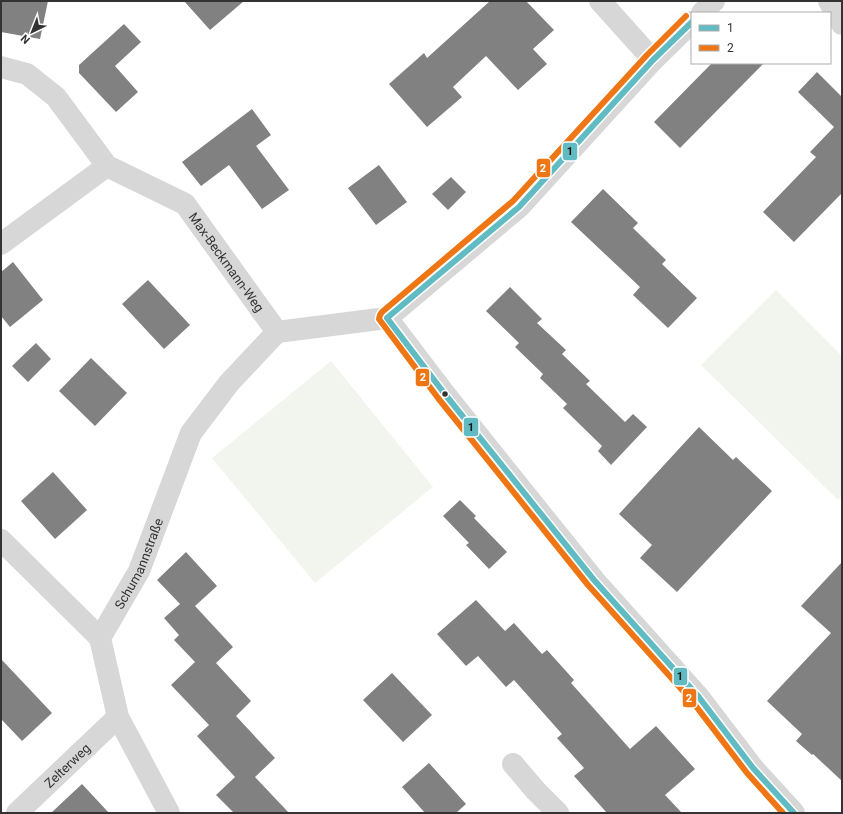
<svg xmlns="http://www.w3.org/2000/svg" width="843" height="814" font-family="Roboto,sans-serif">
  <rect width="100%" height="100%" fill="#fff"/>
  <path fill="#f1f5ed" d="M776,290L842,356V496L838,500L701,365Z
    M331,361L433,487L315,583L212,458Z"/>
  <path fill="#818181" d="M1,1H48L40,39L1,32Z
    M184,1H244L210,30Z
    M490,1H526L554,30L533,49L547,64L518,90L486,56L453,87L462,97L427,127L389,84L424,53L427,58Z
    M124,24L141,42L115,66L138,92L116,112L79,73V65Z
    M712,63H764L680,148L654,122Z
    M817,72L842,97V193L794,242L763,212L816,157L810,152L834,127L798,92Z
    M252,109L271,135L256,146L289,190L262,209L229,165L201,186L182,162Z
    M379,165L407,202L376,225L348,188Z
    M451,177L466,192L448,210L432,194Z
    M603,189L638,223L633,228L666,260L662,264L697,298L668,328L633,295L640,287L571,222Z
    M13,262L43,300L10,327L1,316V272Z
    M148,280L190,325L164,349L122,304Z
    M510,287L542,319L537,323L566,350L562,354L590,381L586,384L625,422L633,414L647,427L611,465L598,451L602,446L563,408L567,404L540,378L543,374L515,347L519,343L486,311Z
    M36,343L51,359L28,382L12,366Z
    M91,358L127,393L95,426L59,391Z
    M699,427L733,460L736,457L772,491L677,592L640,558L652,545L619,514Z
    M53,472L87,510L55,539L21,501Z
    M460,500L476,516L474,518L507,552L489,569L466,545L469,543L443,516Z
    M186,552L217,586L195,606L233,647L216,663L251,701L236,716L275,758L255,777L289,813H234L216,795L235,777L197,736L209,725L171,685L195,662L174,640L179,635L164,618L180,604L157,580Z
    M842,562V781L813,754L812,755L796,741L802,734L767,701L831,633L801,606Z
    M476,600L505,631L514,623L542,654L547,650L574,680L571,683L630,749L656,726L695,769L665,795L682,813H607L574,776L584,768L557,738L562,734L514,680L506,687L478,656L466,666L437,634Z
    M1,659L52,713L22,741L1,719Z
    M392,673L432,715L403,742L363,700Z
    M429,763L466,804L456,813H425L402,787Z
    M82,784L109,813H51Z"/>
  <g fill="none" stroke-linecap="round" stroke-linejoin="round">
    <g stroke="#d7d7d7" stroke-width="22">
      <path d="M600,1L653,60"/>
      <path d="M829,1L842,24"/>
      <path d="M702,13L714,1"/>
      <path id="s1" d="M1,67L27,74L56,97L107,166L185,204L277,332"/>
      <path d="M1,244L107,166"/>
      <path d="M387,318L444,393L594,580L698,696L753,768L794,813"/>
      <path d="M277,332L387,318L519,207L653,60L692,22"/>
      <path d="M1,540L100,638"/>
      <path d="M513,764L536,791L558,813"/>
      <path id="s2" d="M17,813L118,717"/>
      <path id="s3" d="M169,813L118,717L100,638L139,571L191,433L229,383L277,332"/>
    </g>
    <g stroke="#fff" stroke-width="9">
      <path id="bus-1" d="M692,22L653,60L519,207L387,318L444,393L594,580L698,696L753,768L794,813"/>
    </g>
    <g stroke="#fff" stroke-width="9">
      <path id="bus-2" d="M686,16L647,55L513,201L382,312L380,315L379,319L438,398L588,585L692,701L747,773L783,813"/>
    </g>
    <use href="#bus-1" stroke="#61bbc3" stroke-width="6"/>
    <use href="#bus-2" stroke="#ee7614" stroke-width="6"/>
  </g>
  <circle fill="#333" stroke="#fff" stroke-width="1.5" cx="445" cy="394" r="3.5"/>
  <g text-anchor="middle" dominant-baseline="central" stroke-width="4" stroke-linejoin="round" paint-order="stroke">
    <g font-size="13" fill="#333" stroke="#fff">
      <text stroke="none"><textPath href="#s1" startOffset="308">Max-Beckmann-Weg</textPath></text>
      <text stroke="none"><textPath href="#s3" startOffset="274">Schumannstraße</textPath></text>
      <text stroke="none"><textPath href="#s2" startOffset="69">Zelterweg</textPath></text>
    </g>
  </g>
  <g stroke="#fff" stroke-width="1.5">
    <rect x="562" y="142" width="16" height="19" rx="4" fill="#61bbc3"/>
    <rect x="536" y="158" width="15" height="20" rx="4" fill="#ee7614"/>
    <rect x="415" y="368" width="15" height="19" rx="4" fill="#ee7614"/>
    <rect x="463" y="417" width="16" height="20" rx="4" fill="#61bbc3"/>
    <rect x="673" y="667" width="15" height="19" rx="4" fill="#61bbc3"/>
    <rect x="682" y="688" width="15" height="20" rx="4" fill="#ee7614"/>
  </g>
  <g font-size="11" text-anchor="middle" font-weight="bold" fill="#fff">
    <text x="543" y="172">2</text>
    <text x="423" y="381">2</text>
    <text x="689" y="702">2</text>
  </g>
  <g font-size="11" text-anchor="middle" font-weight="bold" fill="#111">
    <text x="570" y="155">1</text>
    <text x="471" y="431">1</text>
    <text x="680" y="680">1</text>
  </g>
  <rect width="843" height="814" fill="none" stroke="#333333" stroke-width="4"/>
  <rect x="691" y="12" width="140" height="52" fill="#ffffff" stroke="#adadad"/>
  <rect x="699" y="25" width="20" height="6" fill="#61bbc3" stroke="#adadad"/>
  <text x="727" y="32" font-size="12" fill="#333333">1</text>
  <rect x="699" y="45" width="20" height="6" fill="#ee7614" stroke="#adadad"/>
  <text x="727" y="52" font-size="12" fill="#333333">2</text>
  <g transform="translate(32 32) rotate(223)" stroke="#ffffff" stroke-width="3" paint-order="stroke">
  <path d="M0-3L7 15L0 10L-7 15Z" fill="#333333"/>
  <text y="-6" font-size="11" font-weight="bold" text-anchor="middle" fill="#333333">N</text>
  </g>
</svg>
